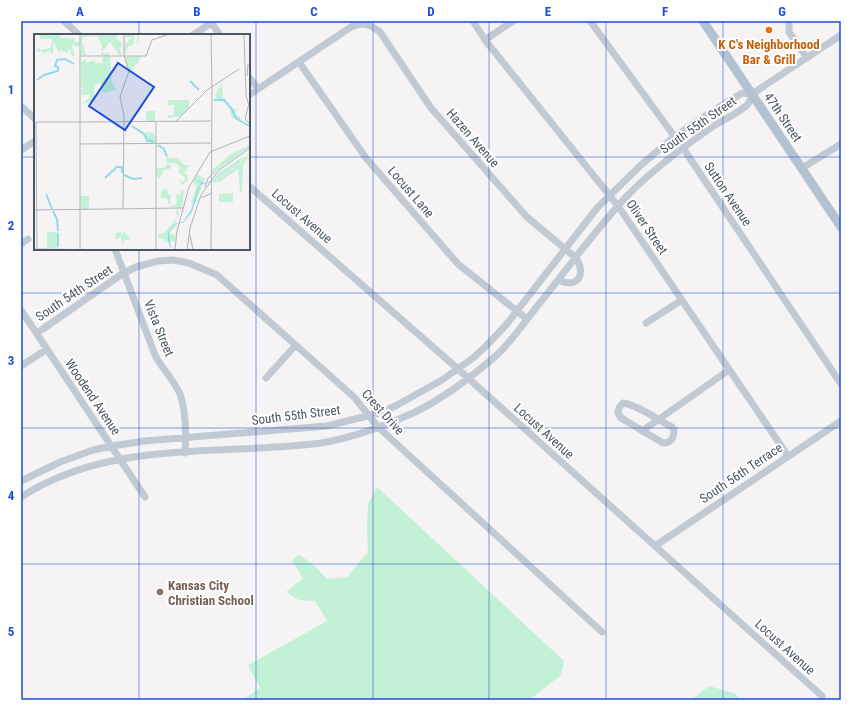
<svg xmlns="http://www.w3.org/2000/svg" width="862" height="721" font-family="'Roboto Condensed',sans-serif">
  <rect width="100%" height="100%" fill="#f5f3f3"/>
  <path fill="#c3f1d5" d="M377,487L564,661L561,675L529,700H242L260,688L248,665L327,621L315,601L299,600L286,592L303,578L292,560L299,555L314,565L327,579L347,577L368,552L367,532L368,504Z
    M709,686L734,693L742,700H691Z"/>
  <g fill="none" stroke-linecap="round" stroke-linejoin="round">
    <path stroke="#c1cad2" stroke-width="7" d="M64,21L79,35
      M210,21L220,35
      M473,21L485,40L618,206L788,456
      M590,21L683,148L841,384
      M789,21V32L807,58
      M193,35L214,21
      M485,40L513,21
      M299,62L366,158L458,264L527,319
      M249,77L258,89
      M752,94L841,35
      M249,95L351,27C362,22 370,24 380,32L431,108L527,217L576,258C587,275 577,289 559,280
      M21,106L35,119
      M21,150L35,141
      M802,168L841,144
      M249,186L458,369L822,696
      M21,244L28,239
      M115,249L155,355C162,369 174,380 180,394C186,410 186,436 185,453
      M21,310L145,497
      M646,323L682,300
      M37,333L122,274L136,267L158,261L173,260L189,263L217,275L354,397L378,427L602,632
      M21,366L47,349
      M266,378L295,346
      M623,403C638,405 658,420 672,427L674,429C674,437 672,443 663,443L621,418L618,413L619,408Z
      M642,431L729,370
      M21,481L60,462L93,450L112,446L144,441L327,426L383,412L399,404L442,380L473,358L486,346L506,325L597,208L641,165L674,137L694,123L742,93L752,94
      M21,497C111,439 219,456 321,443C352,438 384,426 413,413C443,399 474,375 499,353C512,340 524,323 535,309C566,271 594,231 627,196C650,172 678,151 705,132C718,122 734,116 746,106C750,103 751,98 752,94
      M655,546L841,421"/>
    <path stroke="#b3c2d1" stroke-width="9" d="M703,21L841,227"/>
  </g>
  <path fill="none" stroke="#1d4ed8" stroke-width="1" stroke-opacity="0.55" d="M139,21V35M256,21V700M373,21V700M489,21V700M606,21V700M723,21V700M21,157H35M249,157H841M139,249V700M21,293H841M21,428H841M21,564H841"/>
  <circle fill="#e8710a" stroke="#fff" stroke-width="1.5" cx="769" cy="30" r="4"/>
  <circle fill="#8d6e63" stroke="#fff" stroke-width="1.5" cx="160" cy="592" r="4"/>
  <g text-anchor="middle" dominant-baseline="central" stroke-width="4" stroke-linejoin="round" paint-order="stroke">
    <g font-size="13" font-weight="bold" fill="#c56008" stroke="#fff">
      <text x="769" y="44">K C's Neighborhood<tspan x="769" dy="15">Bar &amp; Grill</tspan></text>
    </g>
    <g font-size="13" fill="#4a5661" stroke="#fff">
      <text transform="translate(783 117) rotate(56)">47th Street</text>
      <text transform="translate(698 125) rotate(-35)">South 55th Street</text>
      <text transform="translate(473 138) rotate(49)">Hazen Avenue</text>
      <text transform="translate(411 192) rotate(49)">Locust Lane</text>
      <text transform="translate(728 194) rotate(56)">Sutton Avenue</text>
      <text transform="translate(302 216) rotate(41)">Locust Avenue</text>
      <text transform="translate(647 227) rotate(56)">Oliver Street</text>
      <text transform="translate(74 293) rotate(-34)">South 54th Street</text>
      <text transform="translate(159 328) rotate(68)">Vista Street</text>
      <text transform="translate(93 397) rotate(56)">Woodend Avenue</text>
      <text transform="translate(383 412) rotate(48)">Crest Drive</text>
      <text transform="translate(296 415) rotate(-7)">South 55th Street</text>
      <text transform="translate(544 431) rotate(42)">Locust Avenue</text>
      <text transform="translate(741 473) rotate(-34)">South 56th Terrace</text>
      <text transform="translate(785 647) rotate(42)">Locust Avenue</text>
    </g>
    <g font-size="13" font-weight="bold" fill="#785e54" stroke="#fff" text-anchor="start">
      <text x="168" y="585">Kansas City<tspan x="168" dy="15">Christian School</tspan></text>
    </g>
  </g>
  <g transform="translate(34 34)">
    <rect width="216" height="216" fill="#f5f3f3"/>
    <path d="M7,0H25L27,4H40L41,8H45V13L37,10L41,22L37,21L36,14L33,19L27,16L24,18L21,9L19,11V20L15,17L9,20V17L3,18V13L7,16L16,14L19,5H6ZM47,0H84L81,5H84L88,10L86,16L88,21H85L76,8L68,18L71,20L74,18L75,22L67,21L68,11L64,2L50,3V1L48,7L52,21H47ZM90,0H105V7L103,9L104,1H100V11L94,12L91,21V8L95,10L94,6L100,4L91,3ZM106,22L105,28L98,34L100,39H95L91,23ZM69,23H76L78,49H82L79,51L83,56L68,59L67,49L62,50L60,56L62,66L48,70L56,63L55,60L48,61L46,57L51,54L47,53V28L52,25V29L61,26V29H68ZM188,46L189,64H192V69L199,76L205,74L200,78L208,86L198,84L195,73L189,66H180L178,65H183L181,61L184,57H181L187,52ZM134,66H155V73L147,82L134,84V81H140V71H134ZM112,77H121V87H112ZM111,98L120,99L122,108L112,109ZM216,111V113L179,139L178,136L197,120ZM216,122L209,130L208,158L206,157L204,135L189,145V147L179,149L206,130L210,123ZM209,123L205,130L179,146L187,137ZM132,124H144L150,131H155L150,140L154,141V145L149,151L145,146L150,148L151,143L145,139V131L142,129H134V131H138L136,135L129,136L126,145L123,142V134H130L133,131ZM163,140L171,145L161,170L157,169L163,152L158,148ZM133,153L134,160L137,161L136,172L143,170L142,161H147L146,160V153L147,159L150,154L149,169L147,174L136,173L133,164H127V158L130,154L132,158ZM199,159V168H185V160ZM46,162H55V175H47ZM141,174L145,178L141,187L143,190L135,200L142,201L141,207L131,208L130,205L124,204L125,200L130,199L139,189L143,182ZM89,197L97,205L89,207V212L87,204L81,205V203L82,199L87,198L88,204ZM13,198H24V214H13Z" fill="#c3f1d5"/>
    <path d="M210,123L205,130L180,147L166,151L158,178L149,189H144L135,198L137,216L134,207V198L143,189L149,188L157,176L164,154L167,149L161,146L171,149L180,146L205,130Z" fill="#90daee"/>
    <path fill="none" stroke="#90daee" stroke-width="2" d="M3,46L10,41L24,37V33L21,32L23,26L31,25L40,30M156,47L165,56M180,66H190L198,75L202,84L215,92M98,92L110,100L113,106L120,108M124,111L130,115L133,123M90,141L99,145L108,144M71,144L83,133H88V139M12,160L18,175M19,177L23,185L24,197M24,199V213"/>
    <path fill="none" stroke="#b1b4b9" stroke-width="1" d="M90,0V22M177,0L178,53M210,0L212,61L216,76M46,22H112L118,6L135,0M213,42L214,30M214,73L211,85L216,90M142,87L173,56L205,35M46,88L177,87M46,110L177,109M171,153L174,144L181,138M167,164L178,159M89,175L90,82L86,63L95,37L90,22M0,176L149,174M156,201L159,216M3,214L2,88H46M0,215L78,216M46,216V0M122,216V88M141,216L143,197L155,153L176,118L216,102M153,216L156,194L167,161L185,136L216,114M177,216L178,53"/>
    <path fill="#1d4ed8" fill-opacity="0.15" stroke="#1d4ed8" stroke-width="2" d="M84,29L120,53L91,96L55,72Z"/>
    <rect width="216" height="216" fill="none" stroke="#4a5661" stroke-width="2"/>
  </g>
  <rect width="862" height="721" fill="none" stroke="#ffffff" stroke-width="44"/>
  <rect x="22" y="22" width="818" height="677" fill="none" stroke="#1d4ed8" stroke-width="1.5"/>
  <g font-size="13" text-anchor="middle" font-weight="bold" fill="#1d4ed8">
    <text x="80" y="16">A</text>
    <text x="197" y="16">B</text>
    <text x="314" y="16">C</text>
    <text x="431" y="16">D</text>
    <text x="548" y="16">E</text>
    <text x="665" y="16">F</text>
    <text x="782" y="16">G</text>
    <text x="11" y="94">1</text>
    <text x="11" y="230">2</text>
    <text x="11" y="365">3</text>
    <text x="11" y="500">4</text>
    <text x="11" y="636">5</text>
  </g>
</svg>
